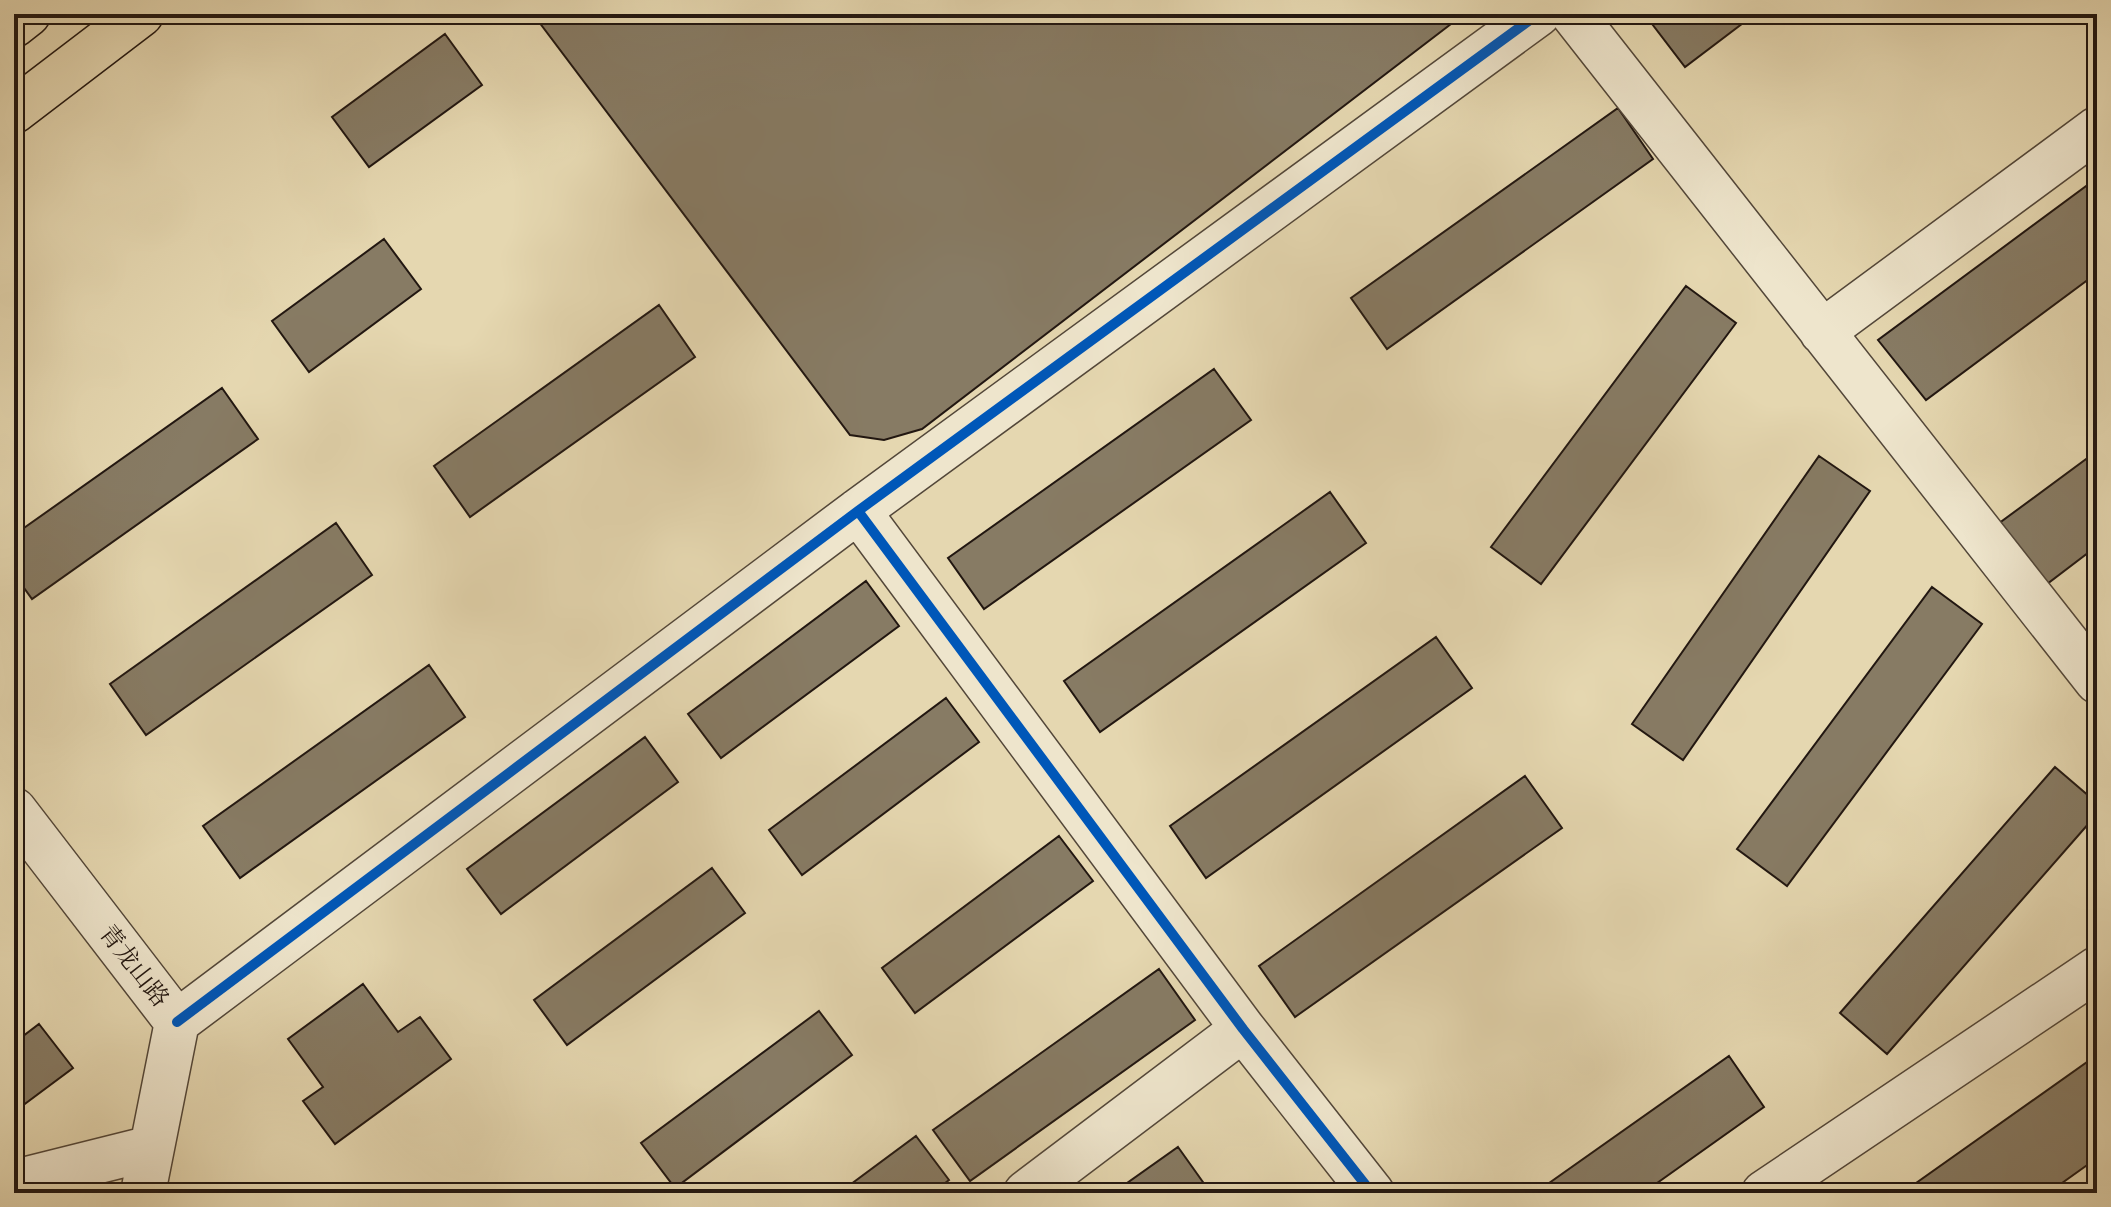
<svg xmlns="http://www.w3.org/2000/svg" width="2111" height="1207" font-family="Cardo,'Noto Serif SC',serif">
  <rect width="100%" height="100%" fill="#e5d7b0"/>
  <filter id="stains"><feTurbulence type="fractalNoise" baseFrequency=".0025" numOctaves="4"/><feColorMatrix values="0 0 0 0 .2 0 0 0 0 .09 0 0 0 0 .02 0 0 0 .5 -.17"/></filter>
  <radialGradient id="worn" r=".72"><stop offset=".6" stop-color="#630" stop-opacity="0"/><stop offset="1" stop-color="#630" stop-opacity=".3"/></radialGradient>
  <path fill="#877b64" stroke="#221711" stroke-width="2" d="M533,14H1464L922,429L884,440L850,435Z
    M1649,14H1755L1685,67L1646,16Z
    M445,34L482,85L369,167L332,117Z
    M1618,108L1653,159L1387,349L1351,298Z
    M2097,178V273L1926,400L1878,340Z
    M384,239L421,289L309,372L272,321Z
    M1686,286L1736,323L1541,584L1491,547Z
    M659,305L695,357L470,517L434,466Z
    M1214,369L1251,420L984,609L948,558Z
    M222,388L258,439L32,599L14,574V535Z
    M2097,451V546L2047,584L1998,524Z
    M1819,456L1870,491L1683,760L1632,724Z
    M1330,492L1366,543L1100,732L1064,681Z
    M336,523L372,575L146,735L110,684Z
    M866,581L899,626L721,758L688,714Z
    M1932,587L1982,624L1787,886L1737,849Z
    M1436,637L1472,688L1206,878L1170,826Z
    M429,665L465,717L240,878L203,826Z
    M946,698L979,742L802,875L769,830Z
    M645,737L678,782L501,914L467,869Z
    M2055,767L2097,803V814L1887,1054L1840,1013Z
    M1525,776L1562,828L1295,1017L1259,966Z
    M1059,836L1093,881L915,1013L882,968Z
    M712,868L745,913L567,1045L534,1000Z
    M1159,969L1195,1020L970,1181L933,1130Z
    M363,984L398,1032L420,1017L451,1059L335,1144L303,1101L323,1087L288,1039Z
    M819,1011L852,1055L675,1188L641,1143Z
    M39,1024L73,1068L14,1112V1043Z
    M2097,1055V1158L2048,1193H1902Z
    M1729,1056L1764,1107L1643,1193H1535Z
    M916,1136L949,1180L932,1193H839Z
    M1178,1147L1210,1192L1113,1193Z
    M321,1185L326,1193H309Z"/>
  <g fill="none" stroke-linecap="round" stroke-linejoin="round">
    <g stroke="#534739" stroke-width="47">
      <path id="minor" d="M1573,14L2097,681
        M1822,332L2097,129
        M858,511L1243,1029L1372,1193
        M14,810L177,1022L143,1193
        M177,1022L858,511L1538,14
        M14,1185L23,1180L151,1148
        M1026,1193L1243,1029
        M1764,1193L2097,969"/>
    </g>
    <g stroke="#221711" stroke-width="47">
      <path id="major" d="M14,25L28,14
        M14,111L141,14"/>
    </g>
    <use href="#minor" stroke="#eee5cc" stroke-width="44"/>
    <use href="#major" stroke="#e5d7b0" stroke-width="44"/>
    <g stroke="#eee5cc" stroke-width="15">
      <path id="cycleway" d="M858,511L1243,1029L1372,1193
        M177,1022L858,511L1538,14"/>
    </g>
    <use href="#cycleway" stroke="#0057b8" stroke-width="10"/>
  </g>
  <g text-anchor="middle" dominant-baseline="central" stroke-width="6" stroke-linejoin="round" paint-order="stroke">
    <g font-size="24" fill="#221711" stroke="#eee5cc">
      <text transform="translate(134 966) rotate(52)">青龙山路</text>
    </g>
  </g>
  <rect width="2111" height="1207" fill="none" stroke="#e5d7b0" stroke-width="48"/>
  <rect x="16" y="16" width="2079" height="1175" fill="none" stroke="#221711" stroke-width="4"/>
  <rect x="24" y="24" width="2063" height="1159" fill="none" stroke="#221711" stroke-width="2"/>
  <rect width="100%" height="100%" filter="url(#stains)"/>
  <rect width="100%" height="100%" fill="url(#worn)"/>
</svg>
